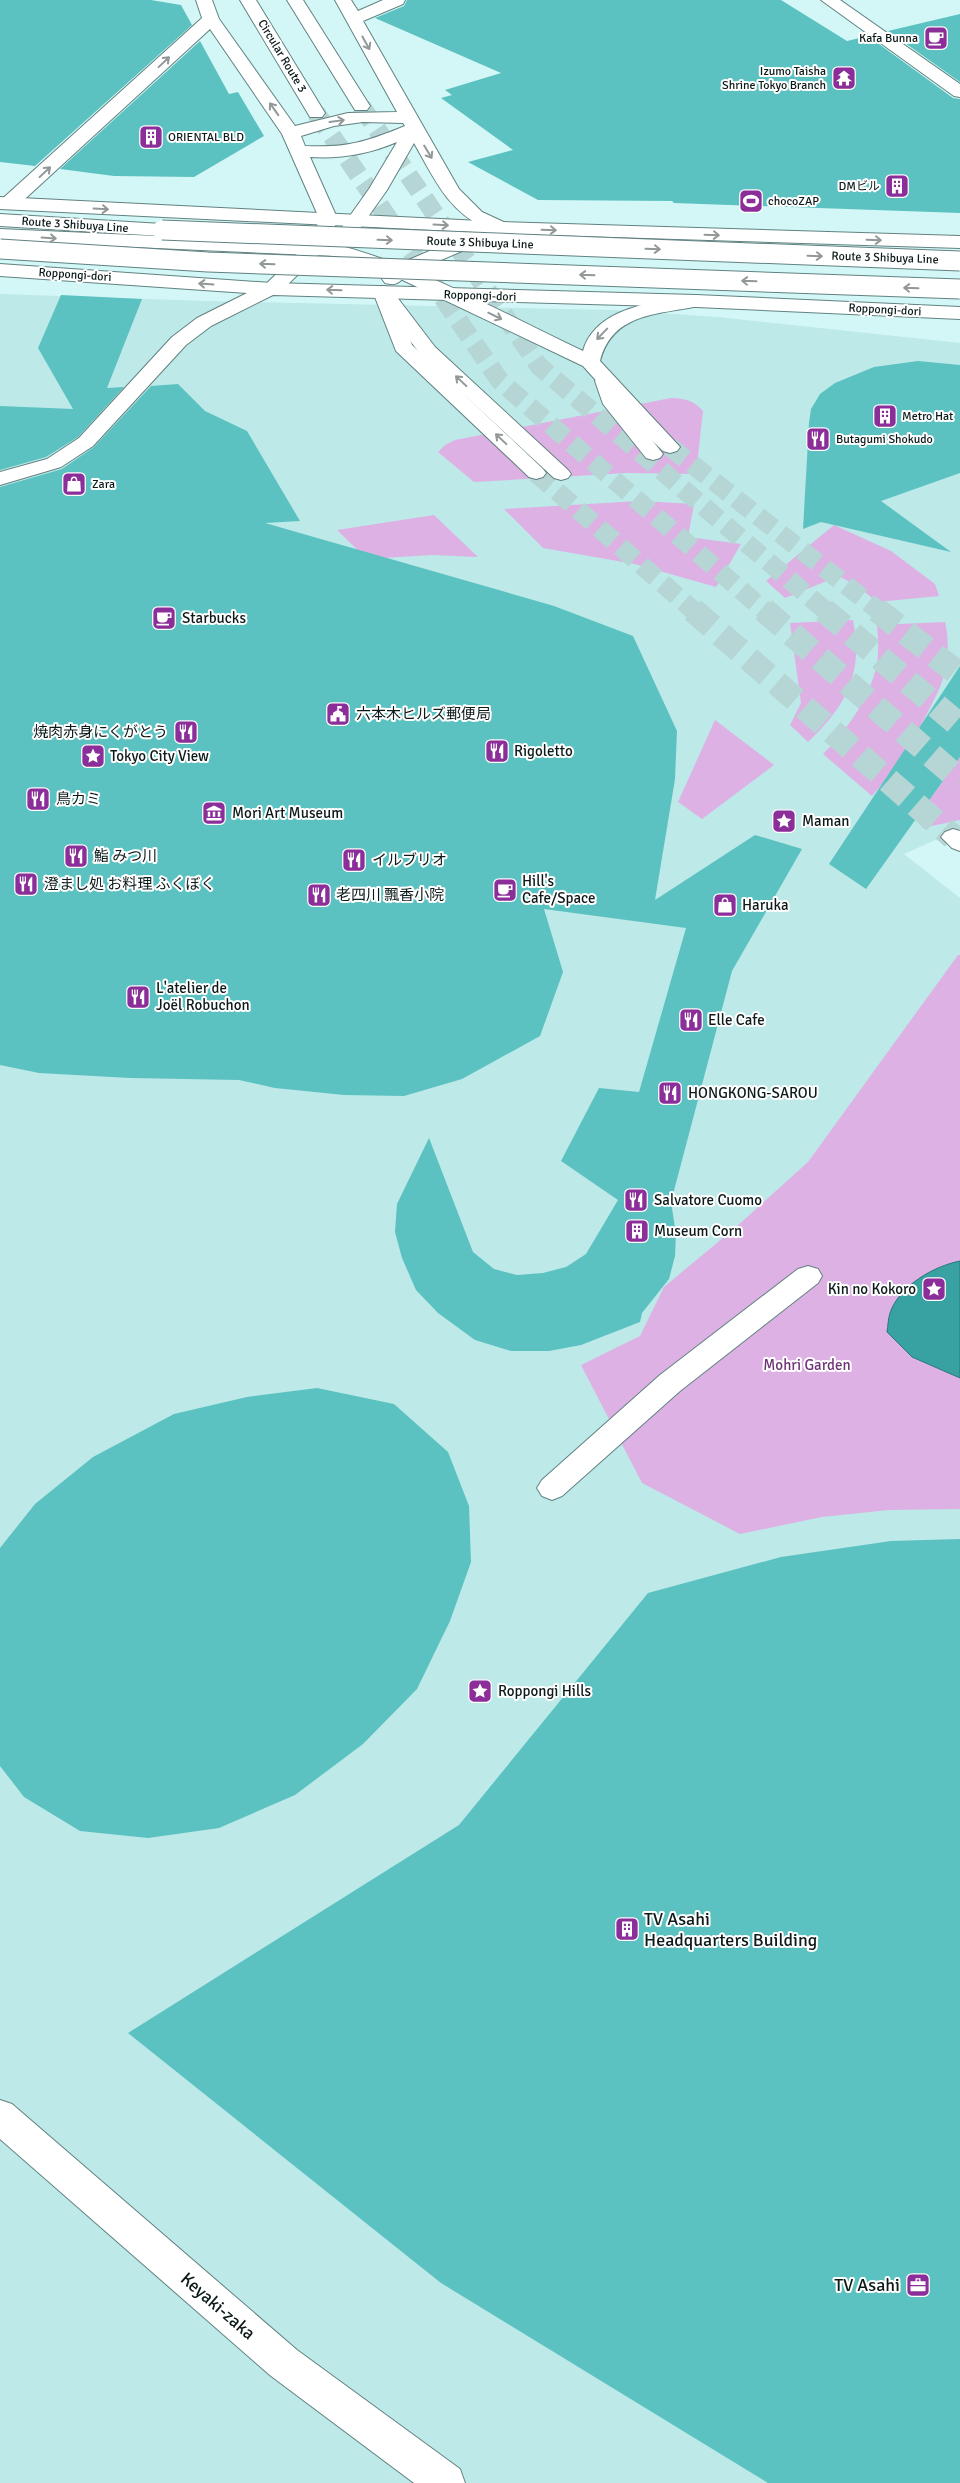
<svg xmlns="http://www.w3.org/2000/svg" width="960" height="2483" font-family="Signika,'Noto Sans JP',sans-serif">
  <rect width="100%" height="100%" fill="#d3f7f6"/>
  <path fill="#bde9e8" d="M0,294L208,301L614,310L718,317L960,343V829L904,854L960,898V2483H0Z"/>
  <path fill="#deb1e4" d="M671,398C685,398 694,401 703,411L696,474L627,473L474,482L438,452L445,445L455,440Z
    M639,501L694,504L688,537L741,544L716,587L635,564L543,548L504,509Z
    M434,515L478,557L432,555L367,559L337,530Z
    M834,525L891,551L935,584L939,596L877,602L860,588L839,576L785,598L766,581Z
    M853,620C864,673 846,706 808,742L790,725L801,703L790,623Z
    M945,622C950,642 948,668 940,687C924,723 898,767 872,796L823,754C848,729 869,699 877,664C879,652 878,637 877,625Z
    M715,720L774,765L702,819L678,802Z
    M960,757V820L922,828L923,809Z
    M958,955H960V1509L889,1510L822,1517L740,1534L642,1483L581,1365L640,1336L664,1287L736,1227L808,1162Z"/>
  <path fill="#37a2a1" stroke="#2a7978" d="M960,1261V1378L912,1357L887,1332C888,1326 888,1319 890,1313C899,1286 934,1266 960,1261Z"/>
  <path fill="#5bc2c1" d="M0,0H151L181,5L192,25L35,166L0,162Z
    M407,0H781L847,41L868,36L953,98L960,99V213L674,203L672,201L538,200L468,162L513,150L441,98L452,95L445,90L501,73L375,18L404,6Z
    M960,14V82L888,31Z
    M200,41L229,94L238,92L264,136L194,177L114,176L60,169Z
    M61,295L142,299L107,388L124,387L78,437L46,457L0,470V406L73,409L38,348Z
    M918,361L960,365V473L881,501L951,552L821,522L803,529L809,423L811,409L820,394L835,383L874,367Z
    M178,384L205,411L247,431L300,521L265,523L554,606L633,636L677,731L675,779L655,900L755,835L802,849L732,971L671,1202L676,1234L675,1256L669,1279L642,1313L640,1322L581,1345L549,1351H511L475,1340L438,1313L416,1290L402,1258L395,1232L397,1204L429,1138L473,1252L494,1269L517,1275L543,1273L566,1267L586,1254L618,1200L561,1161L599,1088L639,1092L686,928L544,909L563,972L540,1036L462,1079L404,1096L344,1095L275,1088L239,1080L130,1078L39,1073L0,1065V487L62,469L94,447L151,386Z
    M960,666V757L866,889L829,864Z
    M317,1388L394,1404L448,1452L469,1506L471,1562L450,1621L417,1689L363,1744L295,1795L219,1828L148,1838L80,1831L24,1797L0,1766V1548L35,1504L93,1457L174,1414L247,1397Z
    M960,1539V2483H768L441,2283L128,2033L459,1825L648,1593L781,1557L891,1541Z"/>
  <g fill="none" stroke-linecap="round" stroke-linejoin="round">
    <path stroke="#b5d6d5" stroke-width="19" stroke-dasharray="19 9" stroke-linecap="butt" d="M361,106L539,366L826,611
      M316,113L500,381L765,611
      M670,447L879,611
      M536,473L694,611"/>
    <path stroke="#b5d6d5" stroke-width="25" stroke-dasharray="25 12" stroke-linecap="butt" d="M693,610L953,837
      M764,610L960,780
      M824,610L960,726
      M877,610L960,675"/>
    <g stroke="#618281" stroke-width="2">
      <path id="street" d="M196,0H212L219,19L295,126L348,113L397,112L335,0H351L358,11L383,0H405L403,4L363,21L459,189L482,212L508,224L510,228L508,232C499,234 493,231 485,228C447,210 434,178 414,143L387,190L346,248H332L330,244L369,189L397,142C369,154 341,159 310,157L338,220L321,252L279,293H265L262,289L265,285L306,245L320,220L282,134L210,29L15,208H1V200L202,18ZM363,122L403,123L405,126C366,142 347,148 305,146L301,136L334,126Z
        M821,0H840L960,84V97L954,96Z
        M383,286L390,288L435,347L568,470L571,474L568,478L561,480L554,478L421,355L373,292L376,288Z
        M605,375L612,377L623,403L663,454L660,458L653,460L646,458L603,404L595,381L598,377Z
        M808,1266L818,1269L822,1276L818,1283L680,1391L562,1496L552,1500L542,1496L537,1488L542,1480L660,1375L798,1269Z"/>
    </g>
    <g stroke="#618281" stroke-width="2">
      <path id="secondary" d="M0,197L501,222L960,236V248L488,233L490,236L488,240L406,275C399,283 396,286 385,283L382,279L392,267L474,232L0,209Z
        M0,229L334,244L341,246L343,250L341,254L334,256L0,241Z
        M0,264L272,283L696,295L960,307V319L696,307L273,295L211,326L186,345L93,446L61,467L0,485V472L47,459L79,438L172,337L197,318L247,293L0,276Z
        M0,2100L12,2104L297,2350L460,2469L465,2483H414L271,2376L0,2139Z"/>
    </g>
    <g stroke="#618281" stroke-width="2">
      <path id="primary" d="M240,0H256L325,113L322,117H310Z
        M287,0H303L370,106L367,110H355Z
        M334,244C421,266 502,313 583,351C593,314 639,304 672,299C682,297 693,294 703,297L706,301L703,305C661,315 613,311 600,361L680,447L677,451L670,453L663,451L637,426L583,366L392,275L359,262L327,254L325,250L327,246Z
        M383,286L390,288L393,292L412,345L543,469L546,473L543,477L536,479L529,477L396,351L373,292L376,288Z
        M953,829L960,831V851L952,848L941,837L945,832Z"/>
    </g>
    <g stroke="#618281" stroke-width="2">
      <path id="highway" d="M0,214L162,224L169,226L171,230L169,234L162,236L0,226Z"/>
    </g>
    <use href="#street" fill="#fff" fill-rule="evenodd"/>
    <use href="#secondary" fill="#fff" fill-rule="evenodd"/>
    <use href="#primary" fill="#fff" fill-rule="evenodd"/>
    <use href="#highway" fill="#fff" fill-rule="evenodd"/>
    <g stroke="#618281" stroke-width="21" stroke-linecap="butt">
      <path id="highway-bridge" d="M162,230L960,261
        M0,249L208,262L960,289"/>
    </g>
    <use href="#highway-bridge" stroke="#fff" stroke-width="19"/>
  </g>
  <defs><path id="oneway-shaft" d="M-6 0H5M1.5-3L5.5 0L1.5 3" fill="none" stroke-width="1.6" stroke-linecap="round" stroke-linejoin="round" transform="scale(1.25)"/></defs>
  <g stroke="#929898">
    <use href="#oneway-shaft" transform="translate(366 43) rotate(61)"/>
    <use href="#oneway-shaft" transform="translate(164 62) rotate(-43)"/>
    <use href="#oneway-shaft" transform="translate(274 109) rotate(-125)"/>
    <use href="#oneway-shaft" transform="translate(337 121) rotate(-8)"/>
    <use href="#oneway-shaft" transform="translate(428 152) rotate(59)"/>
    <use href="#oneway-shaft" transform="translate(45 172) rotate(-43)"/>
    <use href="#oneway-shaft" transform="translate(101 209) rotate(3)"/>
    <use href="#oneway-shaft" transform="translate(441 225) rotate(3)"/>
    <use href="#oneway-shaft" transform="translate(549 230) rotate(2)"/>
    <use href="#oneway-shaft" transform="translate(712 235) rotate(2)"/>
    <use href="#oneway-shaft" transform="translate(49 238) rotate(4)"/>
    <use href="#oneway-shaft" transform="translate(385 240) rotate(2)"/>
    <use href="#oneway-shaft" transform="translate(874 240) rotate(2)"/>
    <use href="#oneway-shaft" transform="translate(653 249) rotate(2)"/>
    <use href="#oneway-shaft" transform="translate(815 256) rotate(2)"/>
    <use href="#oneway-shaft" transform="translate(267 264) rotate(-178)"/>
    <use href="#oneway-shaft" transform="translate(587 275) rotate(-178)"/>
    <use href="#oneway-shaft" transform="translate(749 281) rotate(-178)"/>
    <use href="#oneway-shaft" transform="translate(206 284) rotate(-176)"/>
    <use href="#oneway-shaft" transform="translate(911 288) rotate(-178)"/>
    <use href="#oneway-shaft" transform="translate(334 290) rotate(-178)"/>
    <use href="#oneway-shaft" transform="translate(495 316) rotate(26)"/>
    <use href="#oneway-shaft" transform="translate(602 334) rotate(134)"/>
    <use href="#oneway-shaft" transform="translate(461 381) rotate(-137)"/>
    <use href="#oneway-shaft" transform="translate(501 439) rotate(-137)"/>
  </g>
  <defs>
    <g id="cafe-square" transform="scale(1.25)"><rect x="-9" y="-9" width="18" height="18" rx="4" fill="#8b2e99" stroke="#fff"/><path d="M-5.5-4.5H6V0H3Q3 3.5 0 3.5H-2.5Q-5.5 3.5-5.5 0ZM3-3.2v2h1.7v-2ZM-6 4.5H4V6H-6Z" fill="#fff"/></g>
    <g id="temple-square" transform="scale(1.25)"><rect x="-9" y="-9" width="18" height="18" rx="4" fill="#8b2e99" stroke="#fff"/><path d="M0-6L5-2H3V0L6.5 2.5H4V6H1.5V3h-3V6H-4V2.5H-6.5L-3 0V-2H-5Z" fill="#fff"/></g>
    <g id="building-square" transform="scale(1.25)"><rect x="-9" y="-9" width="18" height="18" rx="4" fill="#8b2e99" stroke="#fff"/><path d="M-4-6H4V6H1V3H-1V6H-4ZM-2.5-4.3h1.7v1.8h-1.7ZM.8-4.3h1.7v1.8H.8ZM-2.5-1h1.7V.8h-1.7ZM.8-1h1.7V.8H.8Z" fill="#fff"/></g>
    <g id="stadium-square" transform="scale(1.25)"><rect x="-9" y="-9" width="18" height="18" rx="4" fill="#8b2e99" stroke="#fff"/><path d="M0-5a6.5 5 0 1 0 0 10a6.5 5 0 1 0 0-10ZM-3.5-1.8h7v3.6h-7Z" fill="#fff"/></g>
    <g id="restaurant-square" transform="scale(1.25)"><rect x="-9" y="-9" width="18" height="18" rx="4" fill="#8b2e99" stroke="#fff"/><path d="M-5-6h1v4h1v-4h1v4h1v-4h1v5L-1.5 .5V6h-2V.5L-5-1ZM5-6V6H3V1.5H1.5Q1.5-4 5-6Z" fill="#fff"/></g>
    <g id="shop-square" transform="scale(1.25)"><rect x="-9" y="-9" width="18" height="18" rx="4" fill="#8b2e99" stroke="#fff"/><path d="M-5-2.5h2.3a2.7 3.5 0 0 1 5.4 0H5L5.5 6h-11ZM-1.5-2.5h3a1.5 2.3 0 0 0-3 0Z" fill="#fff"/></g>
    <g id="civic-square" transform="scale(1.25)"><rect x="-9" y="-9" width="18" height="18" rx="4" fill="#8b2e99" stroke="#fff"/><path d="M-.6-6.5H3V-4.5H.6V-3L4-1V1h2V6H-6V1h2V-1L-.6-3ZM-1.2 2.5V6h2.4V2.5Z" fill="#fff"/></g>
    <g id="sight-square" transform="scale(1.25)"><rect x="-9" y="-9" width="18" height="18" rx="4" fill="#8b2e99" stroke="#fff"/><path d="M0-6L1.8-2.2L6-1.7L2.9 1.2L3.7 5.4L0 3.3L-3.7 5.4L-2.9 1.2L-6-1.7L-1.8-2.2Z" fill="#fff"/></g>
    <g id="museum-square" transform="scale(1.25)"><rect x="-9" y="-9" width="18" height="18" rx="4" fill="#8b2e99" stroke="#fff"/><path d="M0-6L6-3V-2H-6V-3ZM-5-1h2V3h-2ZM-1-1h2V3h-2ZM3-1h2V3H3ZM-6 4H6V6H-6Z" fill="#fff"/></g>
    <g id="office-square" transform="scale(1.25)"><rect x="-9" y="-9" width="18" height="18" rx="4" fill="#8b2e99" stroke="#fff"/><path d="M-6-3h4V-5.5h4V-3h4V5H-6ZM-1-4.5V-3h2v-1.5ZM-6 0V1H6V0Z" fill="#fff"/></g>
  </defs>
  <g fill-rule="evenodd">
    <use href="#cafe-square" x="936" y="38"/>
    <use href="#temple-square" x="844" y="78"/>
    <use href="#building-square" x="151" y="137"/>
    <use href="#building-square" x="897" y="186"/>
    <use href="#stadium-square" x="751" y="201"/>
    <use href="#building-square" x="885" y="416"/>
    <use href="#restaurant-square" x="818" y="439"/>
    <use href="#shop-square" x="74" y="484"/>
    <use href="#cafe-square" x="164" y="618"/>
    <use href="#civic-square" x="338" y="714"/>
    <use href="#restaurant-square" x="186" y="732"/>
    <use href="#restaurant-square" x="497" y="751"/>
    <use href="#sight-square" x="93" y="756"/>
    <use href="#restaurant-square" x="38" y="799"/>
    <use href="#museum-square" x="214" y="813"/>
    <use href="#sight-square" x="784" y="821"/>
    <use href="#restaurant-square" x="76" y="856"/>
    <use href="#restaurant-square" x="354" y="860"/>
    <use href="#restaurant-square" x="26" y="884"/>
    <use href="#cafe-square" x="505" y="890"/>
    <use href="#restaurant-square" x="319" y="895"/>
    <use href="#shop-square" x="725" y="905"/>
    <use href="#restaurant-square" x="138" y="997"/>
    <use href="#restaurant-square" x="691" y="1020"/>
    <use href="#restaurant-square" x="670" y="1093"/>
    <use href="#restaurant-square" x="636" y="1200"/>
    <use href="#building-square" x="637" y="1231"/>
    <use href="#sight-square" x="934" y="1289"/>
    <use href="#sight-square" x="480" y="1691"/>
    <use href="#building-square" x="627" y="1929"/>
    <use href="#office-square" x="918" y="2285"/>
  </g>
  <g text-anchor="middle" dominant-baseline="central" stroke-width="4" stroke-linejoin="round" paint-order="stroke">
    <g font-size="12" fill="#0d1a1a" stroke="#fff" text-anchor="start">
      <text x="918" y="38" text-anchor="end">Kafa Bunna</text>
      <text x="826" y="71" text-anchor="end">Izumo Taisha<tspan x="826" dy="14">Shrine Tokyo Branch</tspan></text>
      <text x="168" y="137">ORIENTAL BLD</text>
      <text x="880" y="186" text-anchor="end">DMビル</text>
      <text x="768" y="201">chocoZAP</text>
      <text x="902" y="416">Metro Hat</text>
      <text x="836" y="439">Butagumi Shokudo</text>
      <text x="92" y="484">Zara</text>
    </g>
    <g font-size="12" fill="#0d1a1a" stroke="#fff">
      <text transform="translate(282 56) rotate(59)">Circular Route 3</text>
      <text transform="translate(75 225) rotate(4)">Route 3 Shibuya Line</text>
      <text transform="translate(480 243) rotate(2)">Route 3 Shibuya Line</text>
      <text transform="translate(885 258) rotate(2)">Route 3 Shibuya Line</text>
      <text transform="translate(75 275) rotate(4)">Roppongi-dori</text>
      <text transform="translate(480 296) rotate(2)">Roppongi-dori</text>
      <text transform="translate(885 310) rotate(3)">Roppongi-dori</text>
    </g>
    <g font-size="15" fill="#0d1a1a" stroke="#fff" text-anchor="start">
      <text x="182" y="618">Starbucks</text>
      <text x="356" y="714">六本木ヒルズ郵便局</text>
      <text x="168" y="732" text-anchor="end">焼肉赤身にくがとう</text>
      <text x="514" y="751">Rigoletto</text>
      <text x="110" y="756">Tokyo City View</text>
      <text x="56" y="799">鳥カミ</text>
      <text x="232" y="813">Mori Art Museum</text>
      <text x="802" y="821">Maman</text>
      <text x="94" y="856">鮨 みつ川</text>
      <text x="372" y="860">イルブリオ</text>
      <text x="522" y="881">Hill's<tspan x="522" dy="17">Cafe/Space</tspan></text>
      <text x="44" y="884">澄まし処 お料理 ふくぼく</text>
      <text x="336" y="895">老四川 飄香小院</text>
      <text x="742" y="905">Haruka</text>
      <text x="156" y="988">L'atelier de<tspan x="156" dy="17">Joël Robuchon</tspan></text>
      <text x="708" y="1020">Elle Cafe</text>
      <text x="688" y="1093">HONGKONG-SAROU</text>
      <text x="654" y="1200">Salvatore Cuomo</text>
      <text x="654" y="1231">Museum Corn</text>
      <text x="916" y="1289" text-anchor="end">Kin no Kokoro</text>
      <text x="498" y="1691">Roppongi Hills</text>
    </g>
    <g font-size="15" fill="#6e3377" stroke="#fff">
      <text x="807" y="1365">Mohri Garden</text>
    </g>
    <g font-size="18" fill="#0d1a1a" stroke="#fff" text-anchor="start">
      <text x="644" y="1919">TV Asahi<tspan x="644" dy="21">Headquarters Building</tspan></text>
      <text x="900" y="2285" text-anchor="end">TV Asahi</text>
    </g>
    <g font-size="18" fill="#0d1a1a" stroke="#fff">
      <text transform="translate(218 2306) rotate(41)">Keyaki-zaka</text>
    </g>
  </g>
</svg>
